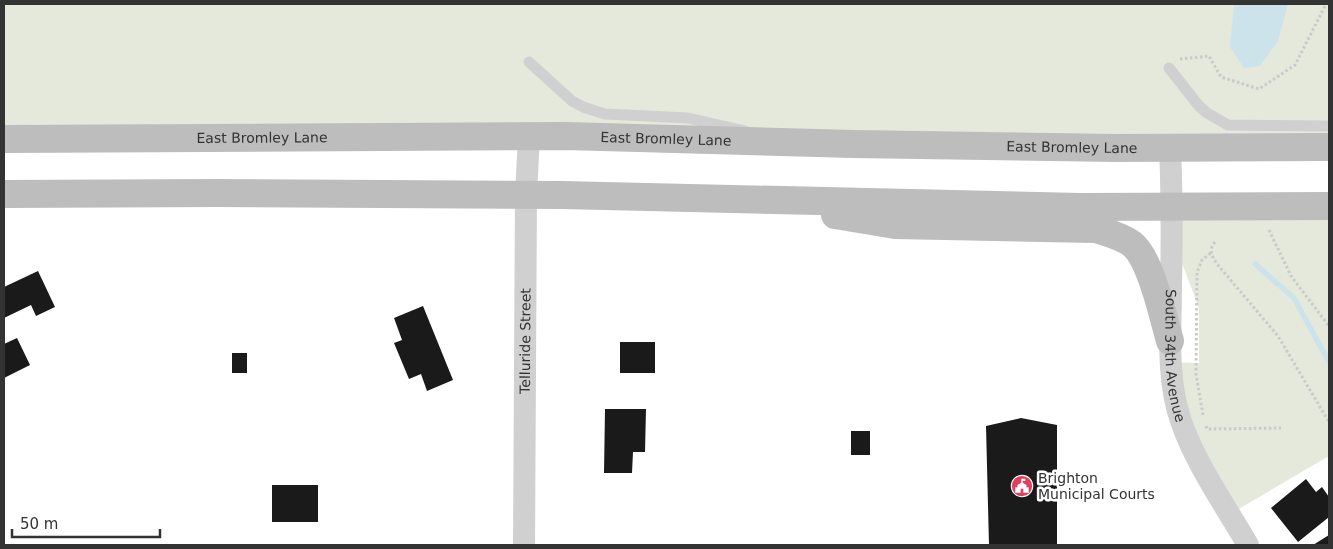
<svg xmlns="http://www.w3.org/2000/svg" width="1333" height="549" font-family="'DejaVu Sans',sans-serif">
  <rect width="100%" height="100%" fill="#fff"/>
  <path fill="#e4e9dc" d="M4,4H1329V147L4,136Z
    M1329,206V456L1230,514L1197,458L1170,362L1199,363V308L1172,237L1173,207Z"/>
  <path fill="#cde3eb" d="M1234,4H1288L1278,41L1260,66L1244,68L1230,47Z"/>
  <g fill="none" stroke-linecap="round" stroke-linejoin="round">
    <path stroke="#cde3eb" stroke-width="5.5" d="M1255,264L1294,298L1329,362"/>
  </g>
  <path fill="#1a1a1a" d="M38,271L55,307L36,316L31,305L4,318V287Z
    M423,306L453,380L427,391L421,374L409,379L394,343L402,340L394,318Z
    M17,338L30,365L4,378V344Z
    M620,342H655V373H620Z
    M232,353H247V373H232Z
    M605,409H646L645,452H633L632,473H604Z
    M1021,418L1057,425V545H989L986,426Z
    M851,431H870V455H851Z
    M1306,479L1316,492L1322,487L1329,497V517L1298,542L1271,508Z
    M272,485H318V522H272Z
    M1329,535V545H1313Z"/>
  <g fill="none" stroke-linecap="round" stroke-linejoin="round">
    <path stroke="#cacaca" stroke-width="3" stroke-dasharray="2.5 2.5" stroke-linecap="butt" d="M1180,59L1209,56L1221,77L1259,89L1295,65L1326,4
      M1269,230L1291,276L1329,326
      M1215,242C1208,250 1212,256 1217,264L1278,336L1329,422
      M1203,415L1196,374L1197,272L1202,260L1211,253
      M1206,426L1207,429L1281,428"/>
    <path stroke="#d0d0d0" stroke-width="11" d="M529,62L572,101L583,107L605,114L688,118L745,131
      M1169,68L1199,106L1207,113L1228,125L1329,126"/>
    <g stroke="#d0d0d0" stroke-width="22">
      <path id="s1" d="M1170,148C1172,194 1172,239 1171,285C1171,330 1166,378 1181,421C1195,463 1226,507 1248,545"/>
      <path id="s2" d="M524,545L526,195L529,136"/>
    </g>
    <g stroke="#bdbdbd" stroke-width="28">
      <path id="s3" d="M4,139L565,136L853,144L1116,148L1329,147"/>
      <path d="M4,194L218,193L562,195L1081,207L1329,206"/>
      <path d="M835,215L895,225L1096,229C1108,233 1121,236 1132,244C1151,259 1163,317 1170,341"/>
    </g>
  </g>
  <defs>
    <g id="civic-disc" transform="scale(1.125)"><circle r="9.5" fill="#df405f" stroke="#fff"/><path d="M-.6-6.5H3V-4.5H.6V-3L4-1V1h2V6H-6V1h2V-1L-.6-3ZM-1.2 2.5V6h2.4V2.5Z" fill="#fff"/></g>
  </defs>
  <g fill-rule="evenodd">
    <use href="#civic-disc" x="1022" y="486"/>
  </g>
  <g text-anchor="middle" dominant-baseline="central" stroke-width="5" stroke-linejoin="round" paint-order="stroke">
    <g font-size="14" fill="#333" stroke="#fff">
      <text stroke="none"><textPath href="#s3" startOffset="258">East Bromley Lane</textPath></text>
      <text stroke="none"><textPath href="#s3" startOffset="662">East Bromley Lane</textPath></text>
      <text stroke="none"><textPath href="#s3" startOffset="1068">East Bromley Lane</textPath></text>
      <text stroke="none"><textPath href="#s2" startOffset="204">Telluride Street</textPath></text>
      <text stroke="none"><textPath href="#s1" startOffset="208">South 34th Avenue</textPath></text>
    </g>
    <g font-size="14" fill="#333" stroke="#fff" text-anchor="start">
      <text x="1038" y="478">Brighton<tspan x="1038" dy="16">Municipal Courts</tspan></text>
    </g>
  </g>
  <rect width="1333" height="549" fill="none" stroke="#333333" stroke-width="10"/>
  <path d="M12 529v8h148v-8" fill="none" stroke="#333333" stroke-width="2.5"/>
  <text x="20" y="529" font-size="15" fill="#333333" stroke="#ffffff" stroke-width="4" paint-order="stroke">50 m</text>
</svg>
